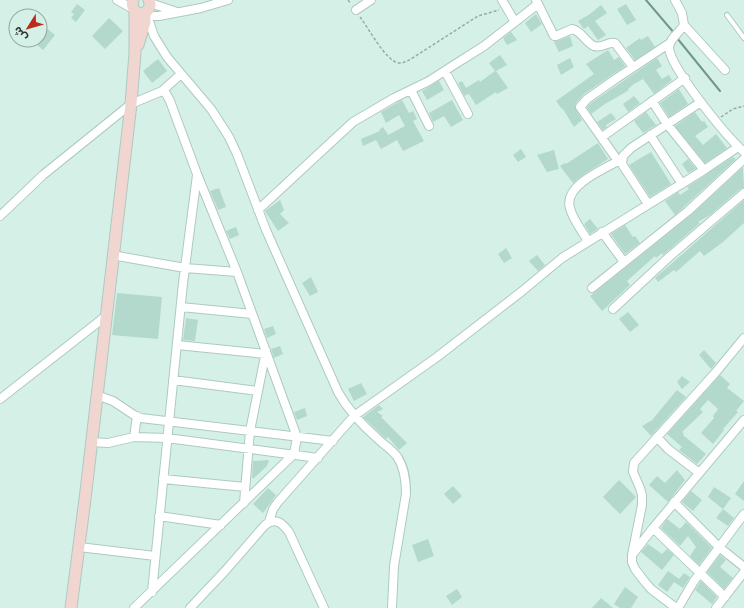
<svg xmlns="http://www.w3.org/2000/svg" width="744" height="608" font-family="'Noto Sans','Noto Sans Arabic',sans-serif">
  <rect width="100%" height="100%" fill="#d5f1e7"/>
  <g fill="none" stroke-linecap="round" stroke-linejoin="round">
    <path stroke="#73978b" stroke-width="2" d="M646,0L675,34
      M677,38L720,91"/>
  </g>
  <path fill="#b3d8cc" d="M77,4L85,10L76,22L71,18L74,14L71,12Z
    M626,4L636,20L627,25L617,9Z
    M601,5L607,13L595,21L606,35L598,40L588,26L584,29L578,21L590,14Z
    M536,14L542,24L531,32L525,23Z
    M109,18L123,31L105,49L92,36Z
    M40,23L55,35L43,50L31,40H40Z
    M511,32L517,40L507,45L503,38Z
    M570,36L573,46L559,52L554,42Z
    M648,36L655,47L635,60L626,48L640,38L641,40Z
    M608,50L614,60L619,57L625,66L584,94L576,103L575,108L582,120L574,127L563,109H562L556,101L594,74L586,64Z
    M500,55L507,65L496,71L508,88L497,94L496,92L476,105L469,94L464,96L458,83L462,81L466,88L479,80L480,82L495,71L489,63Z
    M570,58L574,67L561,75L557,65Z
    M657,58L662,66L656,70L662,79L669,75L672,80L654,94L643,79L634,84L628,89L629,90L605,104L591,114L587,107L591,103Z
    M158,59L167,71L152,83L143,71Z
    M439,81L444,90L427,100L422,91Z
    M679,89L688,104L669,117L660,103Z
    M634,96L640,103L628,112L623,104Z
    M402,100L409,113L413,111L417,119L413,121L424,141L403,151L397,140L381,149L376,140L363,146L361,139L380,131L379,130L383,127L388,135L405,126L399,115L386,123L381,112Z
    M452,100L463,120L451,127L444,116L433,122L429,113Z
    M646,112L656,125L643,133L634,121Z
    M695,112L702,122L704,121L708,127L695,136L703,145L716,134L727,148L705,163L675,126Z
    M611,113L616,119L606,125L607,127L603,130L597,122Z
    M598,143L608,159L584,174L573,183L560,166L565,163L566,164Z
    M521,149L526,157L518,162L513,155Z
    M554,150L559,169L547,172L537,155Z
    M651,152L671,184L650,197L629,165Z
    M733,157L736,159L675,215L665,201L678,192L680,195L689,189L687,187Z
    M688,159L696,169L688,173L682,164Z
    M743,167L744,188L740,189L710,215L698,222L700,223L663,255L662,253L656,258L655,256L627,281L630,285L602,311L590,296L691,215Z
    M219,188L226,207L218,210L210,191Z
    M280,200L284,210L280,214L289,223L278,231L265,211Z
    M744,200V223L723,242L704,256L700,251L676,272L674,270L658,282L655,278Z
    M590,219L598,229L590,234L584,224Z
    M625,225L633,237L635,236L640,243L625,254L611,234Z
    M236,227L239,235L230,239L226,231Z
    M506,248L512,258L504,263L498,254Z
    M537,255L545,265L538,271L529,261Z
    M311,277L318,292L310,296L302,283Z
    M117,293L162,297L158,339L112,335Z
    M628,312L639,325L630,332L619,319Z
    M186,318L198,320L195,341L183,340Z
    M273,326L276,334L267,338L264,329Z
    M280,346L283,354L274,358L271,349Z
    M704,350L716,363L711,369L699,355Z
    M720,375L730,384L727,388L744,401L736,411L738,412L723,429L724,430L713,444L701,433L714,418L713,416L718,409L708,400L700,409L703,412L682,432L684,434L683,435L706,454L697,464L679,450L682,447L667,434Z
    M682,376L690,382L682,389L677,382Z
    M361,383L367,394L354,401L348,389Z
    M677,390L686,397L651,436L642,426L652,420Z
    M379,405L383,409L377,412L383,416L381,417L407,443L399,450L388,437L386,439L363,417Z
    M305,408L307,416L297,420L294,412Z
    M269,460L267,466L254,478H252L253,461Z
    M677,470L685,480L668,502L649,485L657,476L665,483Z
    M619,480L636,497L620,514L603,497Z
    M744,481V501L735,494Z
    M453,486L462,496L453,504L444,494Z
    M714,487L731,498L723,509L708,497Z
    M268,488L276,495L263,513L253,504Z
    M691,491L702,500L693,511L682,502Z
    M723,509L734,518L728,526L716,518Z
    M667,519L680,529L686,522L712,548L699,565L690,556L696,547L688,536L680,546L661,528Z
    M428,539L434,556L418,562L412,545Z
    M648,544L662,554L667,549L674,555L662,570L641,552Z
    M720,555L726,560L720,567L733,578L724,589L707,572Z
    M668,571L679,579L684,573L690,577L683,588L674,582L667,592L658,585Z
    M701,581L717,597L712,604L695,590Z
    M625,587L638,597L631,608H620L614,604Z
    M457,589L462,597L452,605L446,596Z
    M601,598L613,608H592Z"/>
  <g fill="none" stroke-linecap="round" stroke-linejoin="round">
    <g stroke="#aecac0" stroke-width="6">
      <path id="lane" d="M727,15L744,38"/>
    </g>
    <g stroke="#aecac0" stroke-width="10">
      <path id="street" d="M117,0L133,9
        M502,0L515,22
        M536,0L554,36H556L572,29C582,31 585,42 594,46C602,49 608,41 615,43L633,67
        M675,0L682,13L684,25C680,32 669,39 669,48C671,69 727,137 744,152
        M150,3L177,12
        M356,10L371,0
        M146,12L152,16H159L201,8L228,0
        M147,15L154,36L167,57L211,109L229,137L237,154L266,230L338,392C348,410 362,425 378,439C385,446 393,450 398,458C405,469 406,481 406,494L394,566L392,608
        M684,25L725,70
        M445,71L468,114
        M411,90L429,126
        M162,91L181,74
        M652,101L667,124L704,170
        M650,135L682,184
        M602,137L685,78
        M618,161L580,107L587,99L617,78L670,43
        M648,204L622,164L623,156L631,148L701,102
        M258,210L353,122L394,98L429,81L457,63L484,46L538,4
        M0,216L43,175L131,104L162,91L165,92L170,101L197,174L237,272L297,437L294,454L134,608
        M602,232L624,262
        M588,241C582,231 573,220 570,208C563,185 606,168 622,159
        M112,255L185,268L237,272
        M592,288L688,211L744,159
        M181,307L252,314
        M613,309L669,257L744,193
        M177,345L265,354
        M173,380L258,391
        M96,395L113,401L134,415L141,418L333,441
        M0,399L106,316
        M134,437L137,416
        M657,437L668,449L698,472
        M91,442L108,443L134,437L167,438L318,458
        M163,479L245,487
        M674,502L719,547L744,567
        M244,503L250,431L266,351
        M159,516L221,525
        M269,522L273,509L278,502L354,416L437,357L521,292L562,258L704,170L738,147
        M653,528L725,597
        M79,547L155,556
        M632,555L642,505V495L640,488L633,472L634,463L716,372L744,338
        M152,592L183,283L197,175
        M190,608L225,571L265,525C276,517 282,523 289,532L324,608
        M676,608L651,589L645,582L635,569L632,562V555L653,528L744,420
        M678,608L694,581L744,514
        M716,608L744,572"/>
    </g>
    <g stroke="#aecac0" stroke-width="13">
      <path id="secondary" d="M133,0C131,6 134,12 140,14C148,13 152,7 149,0
        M138,45L145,22V13
        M71,608L86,491L131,104L135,53V11"/>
    </g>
    <path stroke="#96aca5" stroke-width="1.5" stroke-dasharray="3 2" stroke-linecap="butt" d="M348,0L351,4
      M360,17C368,27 386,62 399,63C405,63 409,60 414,57L478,16L499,10
      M721,117L733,109L744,106"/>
    <use href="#lane" stroke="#fff" stroke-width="4"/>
    <use href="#street" stroke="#fff" stroke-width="8"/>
    <use href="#secondary" stroke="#f1d5d0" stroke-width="11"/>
  </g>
  <g transform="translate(28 28) rotate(233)"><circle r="19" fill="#d5f1e7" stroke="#91a69f"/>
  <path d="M0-3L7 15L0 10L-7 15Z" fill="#b92c1e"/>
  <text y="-6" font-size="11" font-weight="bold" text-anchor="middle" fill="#2b3633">ش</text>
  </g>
</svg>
